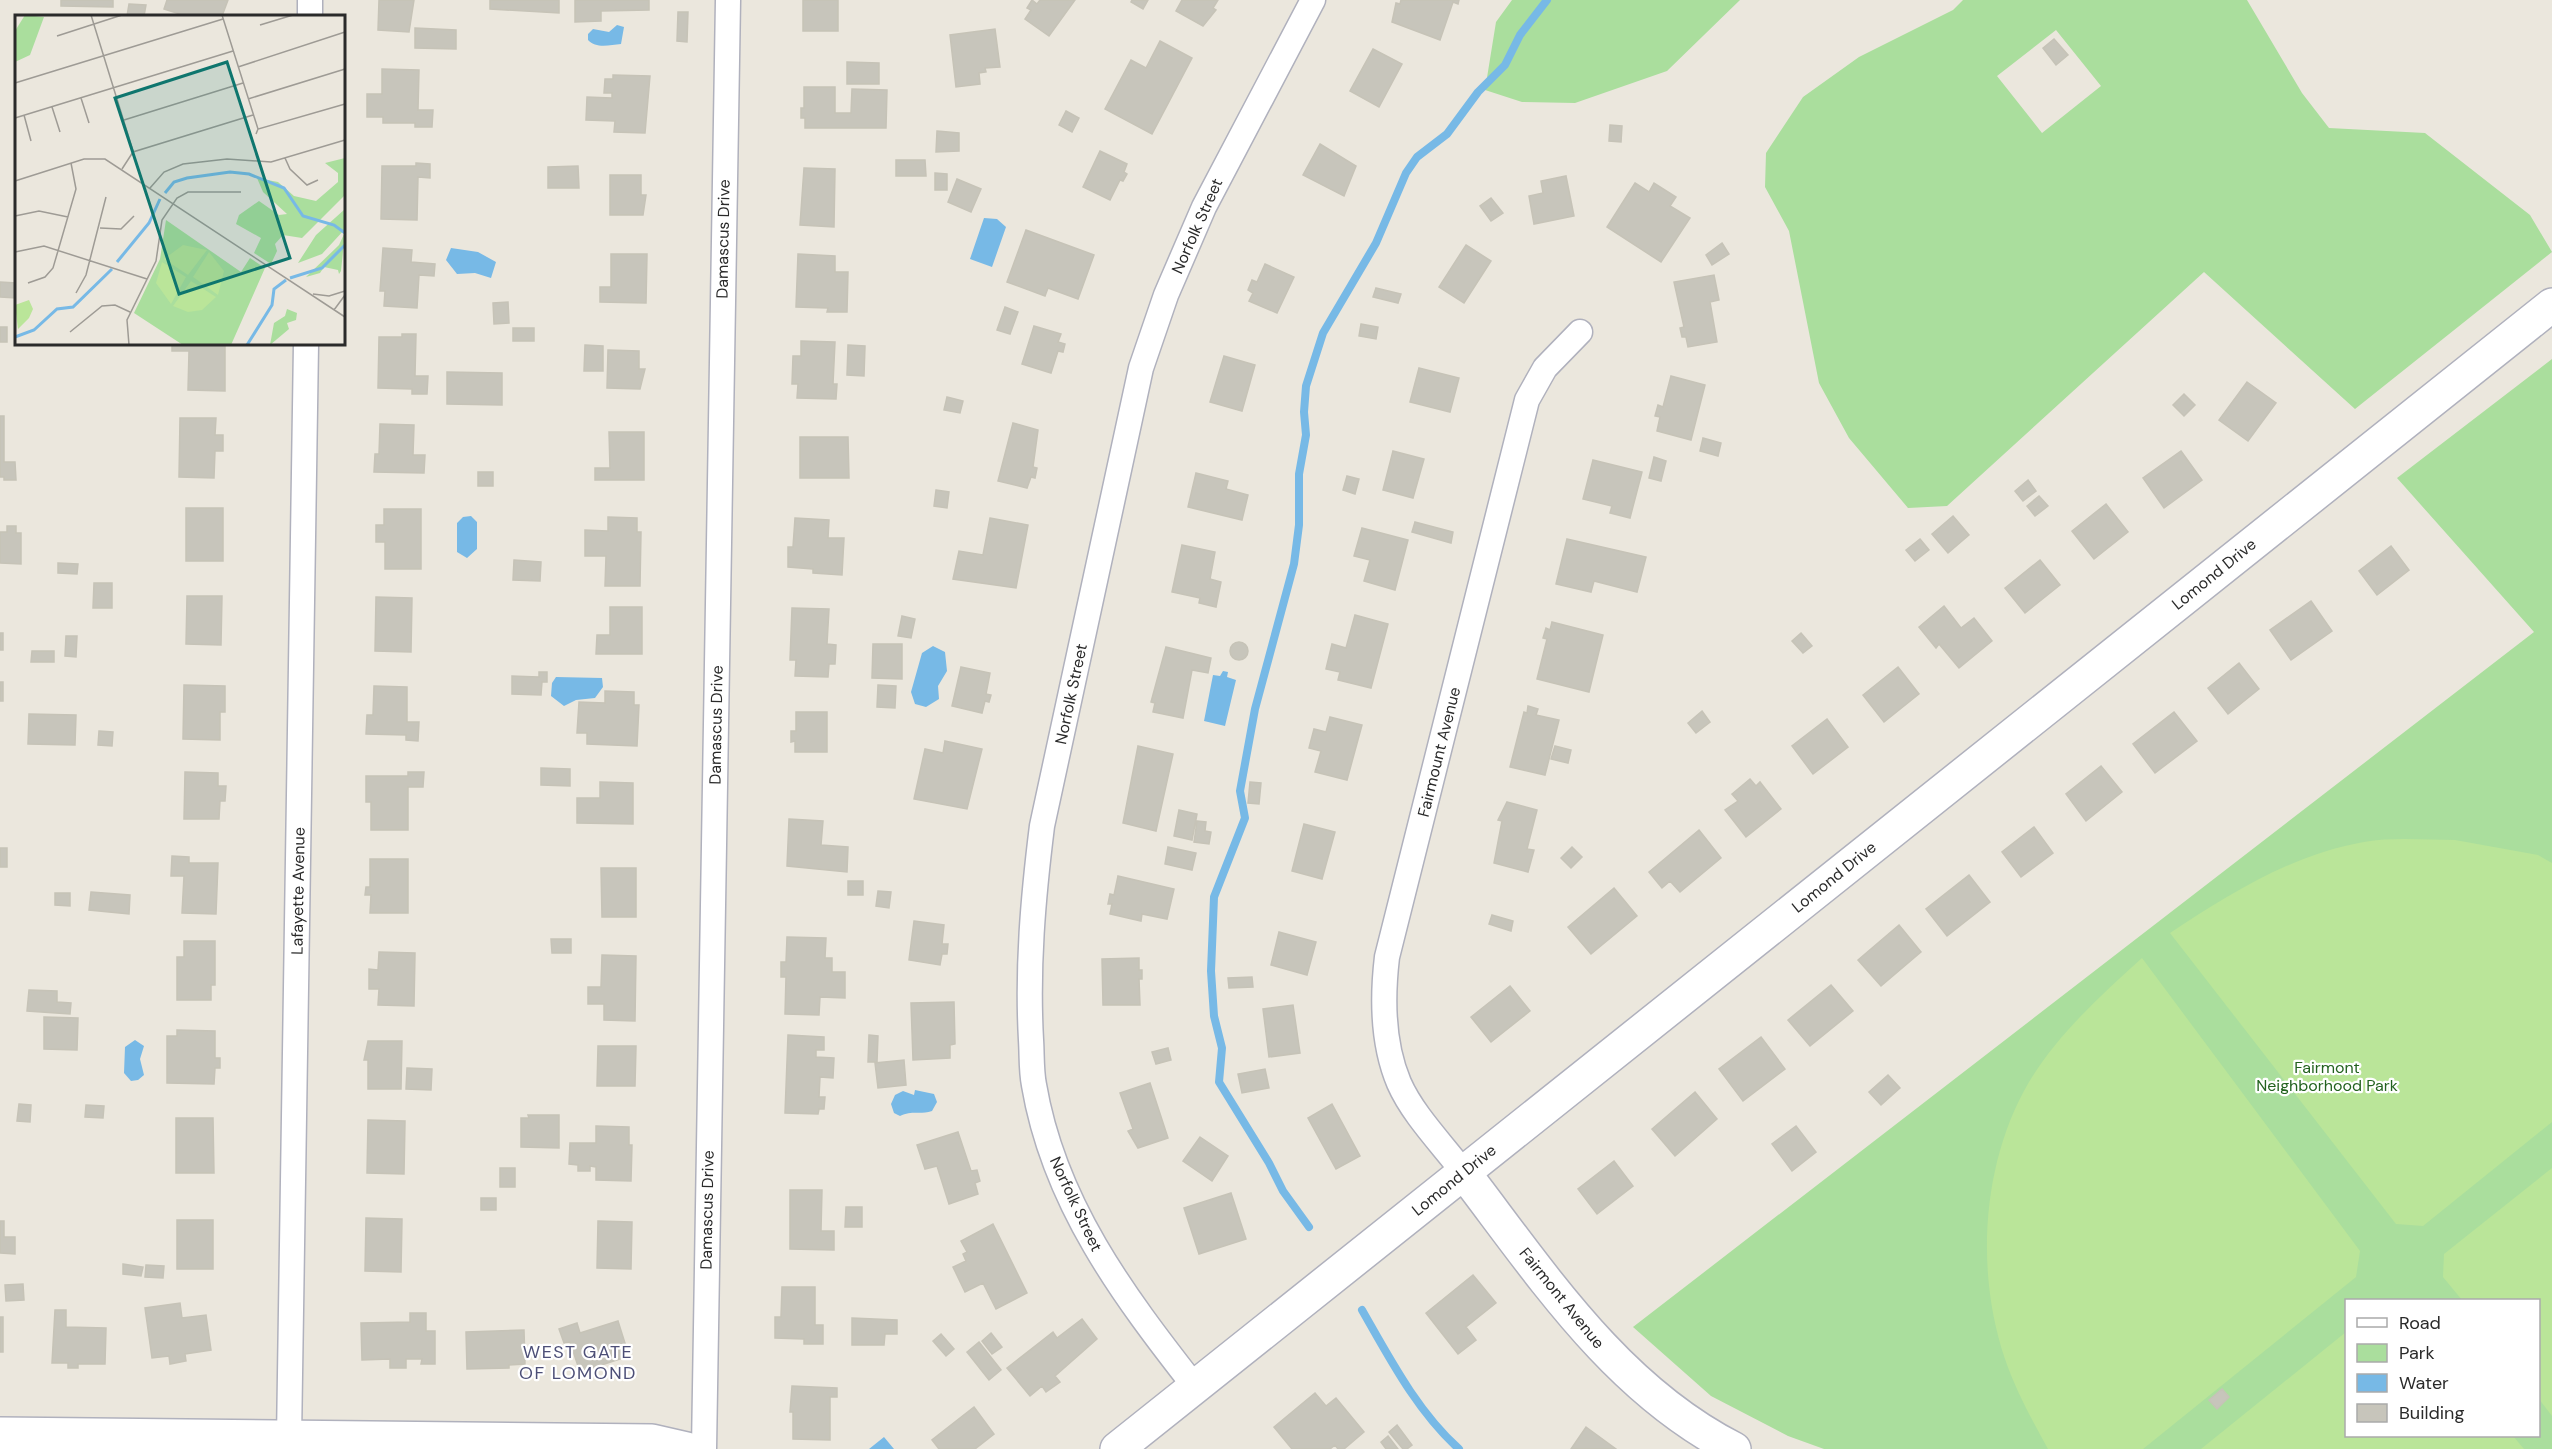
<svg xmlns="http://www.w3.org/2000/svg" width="2552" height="1449" font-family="'DM Sans',sans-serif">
  <rect width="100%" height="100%" fill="#ebe7dd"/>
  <path fill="#aade9d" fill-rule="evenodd" d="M1512,0H1740L1667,71L1575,103L1522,102L1485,90L1496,22Z
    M1963,0H2247L2302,93L2329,128L2425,133L2530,215L2552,252L2355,409L2204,272L1947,506L1908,508L1849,438L1819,383L1789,231L1765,187L1766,153L1803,97L1859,57L1953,10ZM2056,30L2101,86L2042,133L1997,76Z
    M2552,359V1449H1824L1788,1436L1711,1396L1633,1327L2534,632L2397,478ZM2346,1300H2538V1436H2346Z"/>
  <path fill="#bae599" d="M2455,840L2538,855L2552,863V1122L2423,1226L2396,1224L2170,933C2229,894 2293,854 2364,842C2393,837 2425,840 2455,840Z
    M2142,958L2360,1251L2356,1277L2143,1449H2048C2032,1420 2016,1391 2005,1359C1975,1271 1982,1162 2029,1082C2058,1034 2101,995 2142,958Z
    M2552,1168V1416L2539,1399L2538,1300H2462L2443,1277L2444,1254Z
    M2346,1332V1436H2513L2524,1449H2201Z"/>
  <path fill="#77b9e6" d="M617,25L624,27L621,44C610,45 596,49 588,40V34L593,29L609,32Z
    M984,218L997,219L1006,227L992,267L970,259Z
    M451,248L478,252L496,262L491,278L475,273L457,274L446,260Z
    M471,516L477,522V549L467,558L457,552V523L463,517Z
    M933,646L945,652L947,671L938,686L939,699L926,707L915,704L911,692L922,653Z
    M1223,671L1228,672L1227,677L1236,680L1225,726L1204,721L1213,675L1220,676Z
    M556,677L602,678L603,687L595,698L576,700L564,706L551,696L552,683Z
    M135,1040L144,1046L140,1059L144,1075L138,1080L131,1081L124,1073L125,1047Z
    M915,1090L934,1094L937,1102L932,1111C920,1115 912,1110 900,1116L894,1113L891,1104L895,1095L903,1091L914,1095Z
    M884,1437L894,1449H869Z"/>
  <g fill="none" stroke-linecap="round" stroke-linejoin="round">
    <path stroke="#77b9e6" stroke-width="8" d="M1309,1227L1283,1191L1269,1163L1219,1082L1222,1048L1214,1016L1211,971L1214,897L1245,818L1240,791L1255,709L1294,564L1299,525V474L1306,435L1304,412L1306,386L1323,333L1376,243L1406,173L1417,157L1447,134L1478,92L1505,65L1520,35L1547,0
      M1362,1310C1390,1359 1417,1411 1459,1449"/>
  </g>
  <path fill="#c7c5bb" stroke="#c6c3b7" stroke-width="1.5" d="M61,0H113V7L61,6Z
    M167,0H228L222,16H186L164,9Z
    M379,0H414L409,32L378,30Z
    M490,0H559V13L490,9Z
    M575,0H649V10L601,11V21L575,22Z
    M803,0H838V31H803Z
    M1032,0L1037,4L1040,0H1075L1049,36L1025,19L1031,10L1027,8Z
    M1132,0H1148L1143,9L1131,2Z
    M1182,0H1218L1213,8L1216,10L1203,26L1176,11Z
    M1401,0H1459L1458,4L1453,2L1440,40L1392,22L1396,3L1400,4Z
    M129,4L146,5L144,16H127Z
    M678,12H688L687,42L677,41Z
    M415,28L456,30V49L415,48Z
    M995,29L1000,67L985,68L986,72L979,73L980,84L956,87L950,35Z
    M2054,39L2068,55L2056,65L2043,48Z
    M1160,41L1192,58L1152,134L1105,109L1131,60L1146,68Z
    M1373,49L1402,64L1379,107L1350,91Z
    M847,62L879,63V84H847Z
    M382,69L419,70L418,110H433L432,127H415V123H383V117H367V94H382Z
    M613,75L650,76L645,133L614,132L615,121L586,120L587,97L612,98V93H604L605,79H613Z
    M804,87H835V113H851L852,89L887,90L886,128H805V118H801V108H804Z
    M1066,111L1079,118L1072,132L1059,125Z
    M1610,125L1622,126L1621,142L1609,141Z
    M937,131L959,133V151L936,152Z
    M1320,144L1356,166L1344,196L1303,175Z
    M1100,151L1127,164L1124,172L1127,174L1123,181L1120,180L1110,200L1083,187Z
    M896,160H925L926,176H896Z
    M416,163L430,164V178L418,177L417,220L381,219L382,166H416Z
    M578,166L579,188H548V167Z
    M804,168L835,169L834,227L800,225Z
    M935,173L947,174V190H935Z
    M610,175H641V195H646L643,215H610Z
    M1566,176L1574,216L1534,224L1529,196L1543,193L1541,181Z
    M957,179L981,189L971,212L948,202Z
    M1635,183L1649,192L1654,183L1676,197L1670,206L1690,218L1661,262L1607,227Z
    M1491,198L1503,213L1491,221L1480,206Z
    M1026,230L1094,255L1078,299L1048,288L1045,296L1007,282Z
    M1722,243L1729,254L1712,265L1706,255Z
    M1466,245L1491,261L1464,303L1439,287Z
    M383,248L412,250L411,262L435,264L434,276L419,275L417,308L384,306L385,291H380Z
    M611,254H647L646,303L600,302V287H611Z
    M798,254L835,256V272H848L847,312H827L828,308L796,307Z
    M1265,264L1294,277L1277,313L1249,301L1253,293L1248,290L1252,280L1257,282Z
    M1714,275L1719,300L1710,302L1717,342L1688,347L1686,337H1682L1680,328L1684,327L1674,282Z
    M0,282L16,283V298L0,297Z
    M1376,288L1401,294L1398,303L1373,297Z
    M508,302L509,323L494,324L493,303Z
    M1005,307L1018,312L1010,334L997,330Z
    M1361,324L1378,327L1376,339L1359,336Z
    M1034,326L1061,334L1058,342L1065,344L1063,352L1058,351L1051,373L1022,364Z
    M0,327H7V342H0Z
    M513,328H534V341H513Z
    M402,334H416L415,376H428L427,394H412V389L378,388L379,337H402Z
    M801,341L835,342L833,384H837L836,399L797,398L798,384H792L793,356H801Z
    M172,344H225V391L188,390L189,351H172Z
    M585,345L603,346V371H584Z
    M848,345L865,346L864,376L847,375Z
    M608,350L639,351V369H645L640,389L607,388Z
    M1224,356L1255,365L1242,411L1210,402Z
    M1419,368L1459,378L1450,412L1410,402Z
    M447,372L502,373V405L447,404Z
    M1671,376L1705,385L1691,440L1657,431L1660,417L1655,416L1658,405L1663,407Z
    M2247,382L2276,403L2248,441L2219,420Z
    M2184,394L2195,405L2184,416L2173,405Z
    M947,397L963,401L960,413L944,410Z
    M0,416H4V462H15L16,480H4V477H0Z
    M180,418H216L215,435H223V451H215L214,478L179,477Z
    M1013,423L1038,430L1033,467L1037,468L1035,478L1031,477L1027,488L998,481Z
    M380,424L414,425L413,455H425L424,473L374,472L375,454H379Z
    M609,432H644V480H595V468H610Z
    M800,437H848L849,478H800Z
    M1703,438L1721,443L1718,456L1700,451Z
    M1393,451L1424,459L1413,498L1383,490Z
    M2181,451L2202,480L2164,508L2143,478Z
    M1654,457L1666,461L1661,481L1649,478Z
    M1593,460L1642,472L1630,518L1610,513L1612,506L1583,499Z
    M478,472H493V486H478Z
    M1196,473L1228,481L1226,489L1248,495L1242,520L1188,507Z
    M1347,476L1359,479L1355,494L1343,490Z
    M2028,480L2036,491L2023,501L2015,491Z
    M936,490L949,492L947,508L934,506Z
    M2039,496L2048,506L2035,516L2027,506Z
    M2106,504L2128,532L2094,559L2072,531Z
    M186,508H223V561H186Z
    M384,509H421V569H385V542H376V525H384Z
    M1953,516L1969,535L1948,553L1932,534Z
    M608,517L637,518V532H641L640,586H605L606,556H585V530L608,531Z
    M795,518L829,520L828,538H844L842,575L813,573V569L788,567V547H793Z
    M990,518L1028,525L1016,588L953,579L959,551L983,555Z
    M1415,522L1453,532L1451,543L1412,532Z
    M7,526H16V533H21V564L0,563V532H7Z
    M1362,528L1408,540L1395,590L1364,581L1370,560L1354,556Z
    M1567,539L1646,557L1637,592L1594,581L1591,592L1556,584Z
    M1920,539L1929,550L1915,561L1906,550Z
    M1182,545L1215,552L1210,579L1221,582L1216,607L1199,603L1200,598L1172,592Z
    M2391,546L2409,570L2377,595L2359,571Z
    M514,560L541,562L540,581L513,580Z
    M2040,560L2060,585L2025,613L2005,588Z
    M58,563L78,564L77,574L58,573Z
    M94,583H112V608H93Z
    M187,596H222L221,645L186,644Z
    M376,597L412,598L411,652L375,651Z
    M2311,601L2332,631L2291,660L2270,630Z
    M1944,606L1961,628L1974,618L1992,641L1959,668L1939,644L1936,648L1919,627Z
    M610,607H642V654H596L597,635H610Z
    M792,608L829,609L827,644L836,645L835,664H829L828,677L795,676L796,660H790Z
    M1355,615L1388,624L1371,688L1338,680L1340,672L1326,669L1332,644L1346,648Z
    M902,616L915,619L911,638L898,636Z
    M1552,622L1603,635L1589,692L1537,679L1547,639L1543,638L1546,628L1550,630Z
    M0,633H3V650H0Z
    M1801,633L1812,646L1803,653L1792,641Z
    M66,636H77L76,657L65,656Z
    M1230 651a9 9 0 1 1 18 0a9 9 0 1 1-18 0Z
    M873,644H902V679L872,678Z
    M1166,647L1211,658L1208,673L1192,670L1183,718L1153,712L1155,703L1151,702Z
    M32,651H54V662H31Z
    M2239,663L2259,689L2228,714L2208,688Z
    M961,667L990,673L986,694L991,695L989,702L985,701L982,713L952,706Z
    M1898,667L1919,694L1884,722L1863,695Z
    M539,672H547V682H542L541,695L512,694V676L539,677Z
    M0,682H3V701H0Z
    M184,685L225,686V712H220V740L183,739Z
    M878,685L896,686L895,708L877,707Z
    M374,686L407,687V722H419L418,741L406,740V735L366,734L367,715H373Z
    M605,691L634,692V705H639L637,746L587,744V733H577L579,702L605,703Z
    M1528,706L1538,709L1536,715L1559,720L1545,775L1510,767L1524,712L1527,713Z
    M1702,711L1710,722L1696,733L1688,723Z
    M796,712H827V752H795V741L791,742V731H796Z
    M2174,712L2197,741L2155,773L2133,744Z
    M29,714L76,715L75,745L28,744Z
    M1330,717L1362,725L1347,780L1315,772L1321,751L1309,748L1314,729L1326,732Z
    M1827,719L1848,747L1813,774L1792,746Z
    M99,731L113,732L112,746L98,745Z
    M945,741L982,749L967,809L914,799L925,749L943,753Z
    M1138,746L1173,754L1156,831L1123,823Z
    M1555,746L1571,750L1568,763L1551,759Z
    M2101,766L2122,792L2086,821L2066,794Z
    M541,768L570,769V786L541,785Z
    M185,772L218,773V786H226L225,801H220L219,819H184Z
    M408,772H424L423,787H408V830H371V802H366V776H408Z
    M1750,779L1756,786L1760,782L1781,809L1746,837L1725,810L1738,801L1732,794Z
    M600,782L633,783V824L577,823V798H600Z
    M1250,782L1261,783L1259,804L1248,803Z
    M1507,802L1537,810L1527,849L1534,850L1528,872L1494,863L1502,821L1498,820Z
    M1179,810L1197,814L1192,840L1174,836Z
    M789,819L823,821L821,845L848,847L847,872L787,866Z
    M1197,821L1206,822L1205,831L1211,832L1209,844L1194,842Z
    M1304,824L1335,832L1322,879L1292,871Z
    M2034,827L2053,853L2021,877L2002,852Z
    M1699,830L1721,858L1680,892L1670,881L1662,888L1649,872Z
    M1168,847L1196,853L1192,870L1165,864Z
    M1572,847L1582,857L1571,868L1561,858Z
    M0,848H7V867H0Z
    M172,856L189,857V863H218L216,914L182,913L184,876H171Z
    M370,859H408V913H370L371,895H365L366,887H370Z
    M601,868H636V917H602Z
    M1969,875L1990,902L1947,936L1926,909Z
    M1118,876L1174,889L1167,919L1142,914L1141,921L1110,914L1112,904H1108L1110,894L1114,895Z
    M848,881H863V895H848Z
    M1614,888L1637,916L1591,954L1568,927Z
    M878,891L891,892L889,908L876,906Z
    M91,892L130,895L129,914L89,910Z
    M55,893H70V906L55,905Z
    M1492,915L1513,921L1511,931L1489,924Z
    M914,921L944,925L942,944H948L947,954H942L940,965L909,960Z
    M1899,925L1921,952L1881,986L1858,960Z
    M1279,932L1316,942L1307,975L1271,965Z
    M787,937L826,938L825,958H832V972H845V998L820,997L819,1015L785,1014L786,977H781V962H786Z
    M551,939H571V953H552Z
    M184,941H215V985H211V1000H177V957H184Z
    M379,952L415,953L414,1006L378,1005L379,989H369V969L378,970Z
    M602,955L636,956L635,1021L604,1020V1004H588V987H601Z
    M1139,958V970H1142V979H1139L1140,1005H1103L1102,959Z
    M1252,977L1253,987L1229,988L1228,978Z
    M1831,985L1853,1011L1810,1046L1788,1020Z
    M1510,986L1530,1011L1491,1042L1471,1017Z
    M29,990L57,991V1002L71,1003L70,1014L27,1011Z
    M954,1002L955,1044L950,1045V1058L913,1060L911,1003Z
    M1293,1005L1300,1053L1269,1057L1263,1009Z
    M44,1017L78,1018L77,1050L44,1049Z
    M177,1030L215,1031V1058H220V1068H215L214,1084L167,1083V1036H177Z
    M788,1035L824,1037V1050H816V1057L834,1058L833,1078L820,1077L819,1097H825L824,1109H819L818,1114L785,1113Z
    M869,1035L878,1036L877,1062H868Z
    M1761,1037L1785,1069L1743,1101L1719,1069Z
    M368,1041H402L401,1089H368V1060H364Z
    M598,1046H636L635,1086H597Z
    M1168,1048L1171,1060L1156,1064L1152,1052Z
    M904,1060L906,1085L878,1088L875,1063Z
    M407,1068L432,1069L431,1090L406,1089Z
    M1265,1069L1269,1088L1242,1093L1238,1074Z
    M1888,1075L1900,1088L1881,1105L1869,1092Z
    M1150,1083L1168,1138L1138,1148L1128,1131L1133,1129L1120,1093Z
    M1695,1092L1717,1119L1675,1156L1652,1129Z
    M19,1104L31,1105L30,1122L17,1121Z
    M1332,1104L1360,1156L1336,1169L1308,1118Z
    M86,1105L104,1106L103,1118L85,1117Z
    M528,1115H559V1148L521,1147V1118H529Z
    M176,1118H213L214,1173H176Z
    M368,1120L405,1121L404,1174L367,1173Z
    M596,1126L629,1127V1145H632L631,1181L596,1180V1167L590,1166V1171H578V1165L569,1164L570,1143H596Z
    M1796,1126L1816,1152L1792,1171L1772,1144Z
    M958,1132L971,1171L977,1170L980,1181L975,1183L978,1194L949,1204L937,1166L925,1169L917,1145Z
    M1200,1137L1228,1156L1212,1181L1183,1161Z
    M1614,1161L1633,1186L1597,1214L1578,1189Z
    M500,1168H515V1187H500Z
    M790,1190H822L821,1231H834V1250L790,1249Z
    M1231,1193L1246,1239L1199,1254L1184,1208Z
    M481,1198H496V1210H481Z
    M846,1207H862V1227H845Z
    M366,1218L402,1219L401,1272L365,1271Z
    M177,1220H213V1269H177Z
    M0,1221H4V1237H15V1254L0,1253Z
    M598,1221L632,1222L631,1269L597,1268Z
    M993,1224L1027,1293L996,1309L983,1283L965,1292L953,1267L966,1261L963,1254L967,1252L961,1241Z
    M123,1264L143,1267L141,1276L123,1274Z
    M146,1265L164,1266L163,1278L145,1277Z
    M1473,1275L1496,1303L1466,1327L1476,1340L1458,1354L1426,1313Z
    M23,1284L24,1300L6,1301L5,1285Z
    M782,1287H815V1325H823V1344H804V1339L775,1338V1317H781Z
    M180,1303L182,1318L206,1315L211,1350L185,1354L186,1361L170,1364L169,1356L152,1358L145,1308Z
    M55,1310H66V1327L106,1328L105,1364H78V1368H68V1363H52Z
    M410,1313H426V1331H435V1364H421L422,1359H406V1368H390V1359L362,1360L361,1323L410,1322Z
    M0,1317H3V1352H0Z
    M852,1318L897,1320V1334H885L884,1345H852Z
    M1082,1319L1097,1339L1055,1376L1060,1382L1046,1392L1042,1386L1030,1396L1007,1368L1053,1332L1057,1338Z
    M618,1321L629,1356L580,1372L570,1342L564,1343L559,1329L577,1323L580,1333Z
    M524,1330L525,1364L509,1365V1368L467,1369L466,1332Z
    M991,1333L1002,1347L992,1354L982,1341Z
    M941,1334L954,1349L946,1356L933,1341Z
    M979,1342L1001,1370L989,1380L967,1352Z
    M792,1386L837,1388V1397H830V1440L793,1439V1412H790Z
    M2222,1389L2229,1397L2217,1409L2209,1400Z
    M1315,1393L1326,1406L1336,1398L1364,1432L1344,1449H1338L1335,1445L1330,1449H1292L1274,1427Z
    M974,1407L994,1434L975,1449H939L932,1440Z
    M1397,1425L1412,1445L1407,1449H1403L1389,1432Z
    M1586,1427L1616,1449H1571Z
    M1388,1436L1398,1449H1386L1381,1442Z"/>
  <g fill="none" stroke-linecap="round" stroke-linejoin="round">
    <g stroke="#b0b1bd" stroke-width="27">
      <path id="street" d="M310,16V0
        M1464,1173C1443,1145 1413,1115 1399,1083C1382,1043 1382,999 1387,957L1527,400L1545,368L1580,332
        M1195,1387C1123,1295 1054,1203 1034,1085C1031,1070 1032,1054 1031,1040C1027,968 1033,898 1042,826L1141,368L1166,295L1204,207L1313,0
        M289,1439L306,344
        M704,1449L728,0"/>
    </g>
    <g stroke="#b0b1bd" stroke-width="36">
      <path id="secondary" d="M1464,1173C1542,1275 1616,1389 1734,1449
        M0,1434L652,1441L687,1449
        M1117,1449L2552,305"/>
    </g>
    <use href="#street" stroke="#fff" stroke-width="24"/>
    <use href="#secondary" stroke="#fff" stroke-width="33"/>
  </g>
  <g text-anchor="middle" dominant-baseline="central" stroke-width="4.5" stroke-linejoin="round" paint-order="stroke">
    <g font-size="16" fill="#2a2a2a" stroke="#fff">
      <text transform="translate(1197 226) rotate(-66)">Norfolk Street</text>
      <text transform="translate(723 239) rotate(-89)">Damascus Drive</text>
      <text transform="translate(2214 574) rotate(-39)">Lomond Drive</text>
      <text transform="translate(1071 694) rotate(-78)">Norfolk Street</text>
      <text transform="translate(716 725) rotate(-89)">Damascus Drive</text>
      <text transform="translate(1439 752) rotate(-76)">Fairmount Avenue</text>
      <text transform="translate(1834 877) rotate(-39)">Lomond Drive</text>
      <text transform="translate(298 891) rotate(-89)">Lafayette Avenue</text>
      <text transform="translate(1454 1180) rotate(-39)">Lomond Drive</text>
      <text transform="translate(1076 1204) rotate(65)">Norfolk Street</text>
      <text transform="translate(707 1210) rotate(-89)">Damascus Drive</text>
      <text transform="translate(1562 1298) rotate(51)">Fairmont Avenue</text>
    </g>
    <g font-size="16" fill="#23621f" stroke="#fff">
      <text x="2327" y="1067">Fairmont<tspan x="2327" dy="18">Neighborhood Park</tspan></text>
    </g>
    <g font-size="18" letter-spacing="1.5" fill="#4d4f77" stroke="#fff">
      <text x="578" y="1352">WEST GATE<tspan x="578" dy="21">OF LOMOND</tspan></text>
    </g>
  </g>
  <g transform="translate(15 15)">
    <rect width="330" height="330" fill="#ebe7dd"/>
    <path d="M10,0L29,2L15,40L0,47V16ZM330,143V180L287,223L268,220L260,229L262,236L256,249L239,238L246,223L221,209L224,200L244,186L264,200L272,199L248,177L242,163L263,167L279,181L301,186L323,167V158L310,148ZM330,194V214L307,239L283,248L301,220ZM151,205L226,257L235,243L250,253L216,330H168L119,298L145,244ZM330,217L326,256L324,259L323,255L309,252L305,258L291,262L324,230ZM272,294L282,298L281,305L272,308L274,314L255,330L259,308L270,301Z" fill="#aade9d"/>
    <path d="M168,230L192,235L173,260L149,244ZM194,237L209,256L203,280L178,262ZM147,247L171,262L156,289L141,268ZM176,266L201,282L187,295L173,297L158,291ZM14,285L18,294L14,303L3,314L0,290Z" fill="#bae599"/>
    <path fill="none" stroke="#77b9e6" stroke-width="3" d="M150,178L159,167L172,163L215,157L234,159L269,173L288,201L319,210L330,218M102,247L134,208L145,184M275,263L307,253L330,230M0,322L19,315L42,294L58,292L97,254M232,330L257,290L259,274L271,265"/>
    <path fill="none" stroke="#9e9b95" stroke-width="1.5" d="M76,0L118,136M207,0L243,114M245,10L278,0M42,21L107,0M223,52L330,17M0,68L208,4M66,83L74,108M233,84L330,54M37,92L45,117M9,100L16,126M0,103L218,36M109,105L228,68M241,119L243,114L330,89M270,143L275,154L292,170L303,165M107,154L118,137L238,100M0,166L69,144H90L330,302M135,173L149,157L168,149L212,144L256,147L330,125M0,201L24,196L53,202M85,213L106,214L119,201M0,237L29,231L132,264M13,268L30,262L38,253L61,174L56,148M61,278L71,260L91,182M298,279L314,281L330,276M319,295L330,280M55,317L87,291L100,290L115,297M114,330L112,305L141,246L147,205L162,183L173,177H226"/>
    <path fill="#0f766e" fill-opacity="0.15" stroke="#0f766e" stroke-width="3" d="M212,47L275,243L164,279L100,83Z"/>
    <rect width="330" height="330" fill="none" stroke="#2a2a2a" stroke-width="3"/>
  </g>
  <rect x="2345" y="1299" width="195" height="138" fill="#ffffff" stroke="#aaaaaa" stroke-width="1.5"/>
  <rect x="2357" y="1318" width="30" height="9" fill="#ffffff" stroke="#aaaaaa" stroke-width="1.5"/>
  <text x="2399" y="1329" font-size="18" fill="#2a2a2a">Road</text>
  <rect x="2357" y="1344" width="30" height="18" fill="#aade9d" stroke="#aaaaaa" stroke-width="1.5"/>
  <text x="2399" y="1359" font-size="18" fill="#2a2a2a">Park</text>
  <rect x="2357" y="1374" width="30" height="18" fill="#77b9e6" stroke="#aaaaaa" stroke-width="1.5"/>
  <text x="2399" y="1389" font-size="18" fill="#2a2a2a">Water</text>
  <rect x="2357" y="1404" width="30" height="18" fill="#c7c5bb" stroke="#aaaaaa" stroke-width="1.5"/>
  <text x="2399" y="1419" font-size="18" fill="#2a2a2a">Building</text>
</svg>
